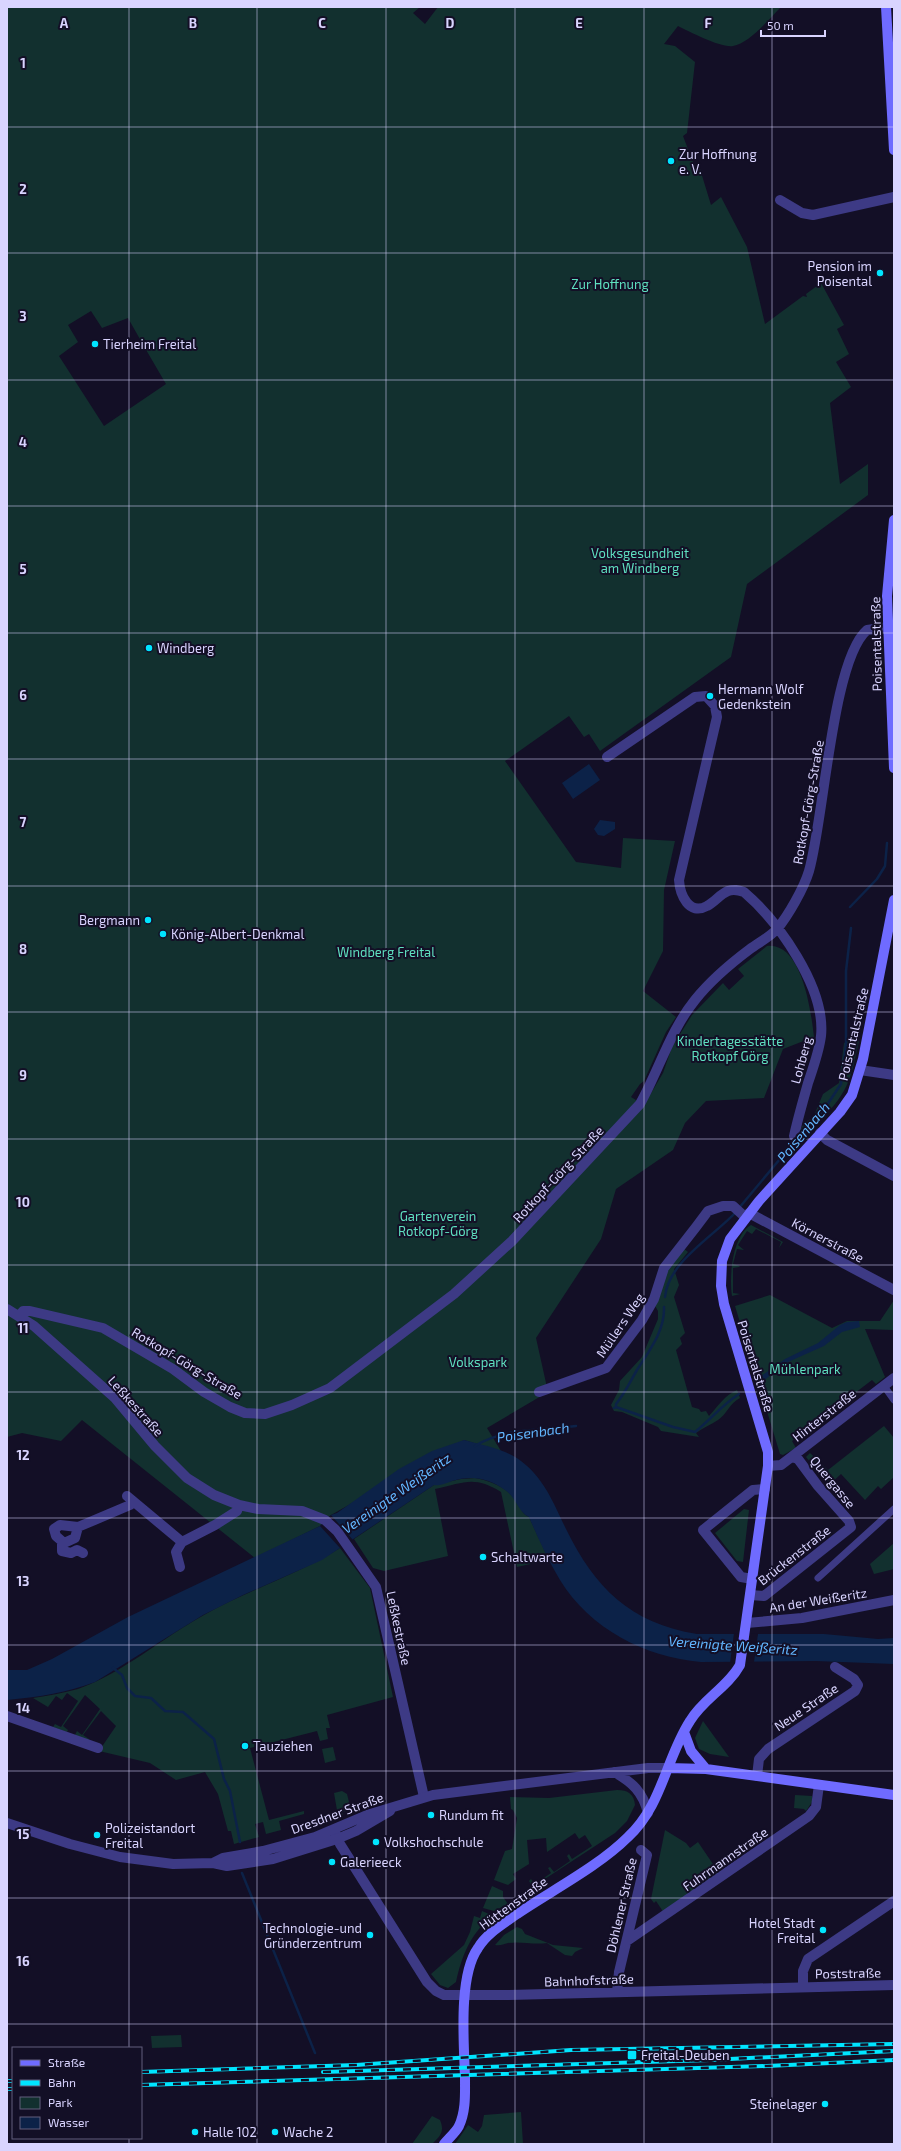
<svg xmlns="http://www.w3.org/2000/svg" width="901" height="2151" font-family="'Exo 2',sans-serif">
  <rect width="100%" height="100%" fill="#130f26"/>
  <path fill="#12302f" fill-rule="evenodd" d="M7,7H420L413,13L425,24L438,7H781C770,18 749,44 733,46C721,48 690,32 678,26L664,44L675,46L695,62L687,133L683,136L696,170L700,169L711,205L721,197L747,247L765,324L803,296L807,297L806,294L821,283L844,325L837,329L849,354L836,362L851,387L830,403L840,484L868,464V495L747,584L731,657L600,751L589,734L584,737L569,716L505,761L576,862L621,868L623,838L675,841L664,890L663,951L643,991L676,1017L666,1032L644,1081L640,1084L631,1097L644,1105L663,1073L672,1047L692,1015L723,983L729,990L744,976L738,969L767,946C802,942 811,1011 814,1037L783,1049L764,1098L706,1101L685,1123L673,1150L616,1189L601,1239L536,1338L548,1392L487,1428L501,1451L464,1440L331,1515L320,1526L255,1558L82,1420L61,1441L22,1433L7,1437ZM91,311L102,328L128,318L141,341L144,339L148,346L145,348L166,384L104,426L59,356L78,342L68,325Z
    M850,1040L859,1041C856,1053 854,1066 850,1077C841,1104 819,1121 800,1139L796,1136L805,1122L813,1118L823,1094L839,1083L844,1043Z
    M751,1225L783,1242L779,1248L781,1242L756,1229L752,1234L747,1231L738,1245L744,1250L737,1249L733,1264L740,1266L739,1267L733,1268V1293L740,1294L732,1296C729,1277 732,1236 751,1225Z
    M683,1248L688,1252L674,1269L679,1285L674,1297L685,1333L680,1338L682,1344L676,1350L692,1407L699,1409L701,1412L706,1411L709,1416C718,1406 725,1395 737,1390L740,1398C730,1403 726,1415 718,1420C710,1425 703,1428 696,1433L699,1437L661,1431L658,1427L622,1412L614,1411L611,1405L619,1390L620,1381L642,1357L647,1345L658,1319V1311L654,1304L666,1268Z
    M770,1295L832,1328L847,1321H880L894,1300L893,1330L865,1329L885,1377L876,1384L872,1380L792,1441L796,1448L783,1455L780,1454L735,1306Z
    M884,1426L894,1438V1477L881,1489L878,1486L865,1500L841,1474L829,1485L806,1457L810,1453L828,1470Z
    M475,1478C492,1481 508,1488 518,1503C522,1509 521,1513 529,1517L549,1560L517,1567L501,1492C474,1475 464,1483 435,1489L448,1556L384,1571L373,1568L354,1539L434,1485L461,1479Z
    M744,1509L749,1510L743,1562L737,1561L715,1533Z
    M894,1543V1569L874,1574L870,1564Z
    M340,1548L370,1588L393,1697L327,1715L330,1728H326L328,1739L320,1741L317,1731L250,1748L269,1820L304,1811V1814L279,1821L281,1830L266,1834L263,1822L255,1824L259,1837L234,1844L231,1831H228L218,1794L205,1772L176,1780L150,1763L99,1751L116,1726L101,1711L83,1735L89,1739L88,1741L75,1735L77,1731L82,1735L100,1709L85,1695L63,1726L68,1730L67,1732L53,1727L55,1724L61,1727L78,1701L67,1693L62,1700L56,1696L48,1707L33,1698C48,1696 63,1693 78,1689C123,1673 162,1638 204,1615C248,1590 297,1575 340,1548Z
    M703,1721L729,1757L710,1754L699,1749L695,1738Z
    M333,1747L336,1760L325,1763L322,1749Z
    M617,1790C628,1790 634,1794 635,1805L627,1821L615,1833L525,1892L532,1886L529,1881L531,1879L535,1884L551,1873L548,1868L550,1867L554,1872L570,1861L567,1856L569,1854L572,1859L592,1846L585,1835L579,1839L575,1833L547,1852L546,1838L527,1840L529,1864L513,1874L516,1879L508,1885L494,1880L505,1851L512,1849L517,1818L513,1810L511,1809L510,1797L549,1798Z
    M342,1791L347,1794L351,1810L342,1812L343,1815L338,1816L334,1793Z
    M795,1795L812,1796V1802L806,1811L804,1809L794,1808Z
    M665,1830L686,1843L690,1848L698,1842L719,1873L664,1913L656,1901L654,1903L651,1899Z
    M492,1886L503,1891V1897L508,1904L494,1911L483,1908Z
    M482,1911L489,1914L490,1917C470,1936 462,1955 456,1982L448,1988L440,1985L431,1974L464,1945L470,1932L474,1916L480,1918Z
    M517,1927L522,1929L525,1934L553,1945L583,1948L575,1952L572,1956L565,1955L547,1943C533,1945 521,1941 508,1943C503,1944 501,1946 495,1945L504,1935Z
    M181,2035L182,2047L152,2048L151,2036Z
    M521,2112L523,2144H455L468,2125L478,2132L482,2126L484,2115Z
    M432,2116L440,2120C445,2132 440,2136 432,2144H412Z"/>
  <path fill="#0c2248" d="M589,764L600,780L573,799L562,783Z
    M600,820L615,822V829L604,836L598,835L594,829Z
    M847,1322L859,1321L860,1327L842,1332L824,1346L788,1362L759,1384L757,1379L785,1359L818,1343L840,1325Z
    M464,1440C483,1445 505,1449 521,1461C544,1478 554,1504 566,1529C595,1588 630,1623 697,1634H824L878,1639L894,1638V1664L816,1661L701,1662C645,1657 590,1629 560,1580C548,1560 538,1538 529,1517C518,1512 516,1497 505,1490C489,1478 471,1475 452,1481C446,1483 441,1486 434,1485L322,1560L243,1595L203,1615L95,1682C66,1693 38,1697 7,1700V1670H27L52,1659L128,1617L320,1526L331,1515L337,1513L399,1469L432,1451Z"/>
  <path fill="#130f26" d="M331,1515L353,1540L340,1548L320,1526Z
    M734,1633L758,1634L754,1662L730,1663Z"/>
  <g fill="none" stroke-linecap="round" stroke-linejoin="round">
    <path stroke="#0c2248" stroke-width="2.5" d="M850,907L877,879L885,866L887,843
      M739,1208L795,1141L821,1114L841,1084L846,1044V971L851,928
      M665,1297C668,1262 714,1236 736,1212
      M616,1407L673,1427L695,1432C710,1420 722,1405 739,1394
      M614,1408L616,1407V1404C625,1393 630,1382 637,1370C649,1351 665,1331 664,1307
      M475,1446C503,1428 544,1430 576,1426
      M113,1668L122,1675L127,1688L135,1696L151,1698L165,1711L183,1712L214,1739L224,1779L230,1791L240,1842
      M242,1873L315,2053"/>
    <path stroke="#3d3a85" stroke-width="7" d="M884,1386L894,1400
      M818,1578L894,1509"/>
    <path stroke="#3d3a85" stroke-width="10" d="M780,200L802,213L813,215L894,197
      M607,757L695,697L706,696L715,706L717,717L679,880C680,895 689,916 707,906C715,902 720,894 728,891C734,889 738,890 744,892C778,921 826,988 821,1036C819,1052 813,1068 808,1083C803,1101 798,1118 794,1136
      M860,1070L894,1075
      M820,1133L827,1140L894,1176
      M749,1213L894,1290
      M7,1309L34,1326L115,1398L155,1446L187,1478L214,1495L239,1505L258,1509L302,1511L325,1520L337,1531L376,1587L424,1797
      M19,1316L23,1311H30L103,1328L173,1369L204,1392L230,1407L245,1413L265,1414L292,1405L330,1388L454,1294L512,1241L640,1104C659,1070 670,1031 695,1000C710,981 730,964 750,949C758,943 770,937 777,929C788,916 804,888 809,871C824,820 832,660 867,630L888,627
      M539,1392L606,1368L642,1320L654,1299L664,1268L696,1227L708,1211L723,1206H733L745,1217
      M768,1466L781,1465L894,1378
      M127,1496L182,1542L215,1525L237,1511L239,1505
      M64,1543L56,1536L54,1529L60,1525L78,1527
      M83,1553L77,1550L71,1553L62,1551V1544L75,1538L78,1527L130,1505L133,1501
      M180,1567L176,1552L182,1542
      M752,1579L741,1577L703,1530L753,1490L765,1489
      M750,1595L764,1596L851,1527L849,1521L818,1486L798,1459L792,1457
      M747,1623L802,1618L894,1600
      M7,1716L98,1748
      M757,1776L759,1759L768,1749L855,1691L858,1685L854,1679L835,1667
      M334,1830L340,1844L427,1982L436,1991L444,1995H509L894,1985
      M627,1941L809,1816L816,1807L819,1785
      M803,1987V1971L808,1959L894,1901
      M617,1992L619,1972L647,1855L641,1850"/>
    <path stroke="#3d3a85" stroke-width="10" d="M614,1772C632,1782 643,1792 648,1813
      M7,1823L70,1844L120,1857L173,1864L213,1863L227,1866L273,1859L337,1839L356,1831L390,1811
      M213,1863L223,1858L263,1851L315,1837L367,1815L433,1795L648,1768H668"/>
    <path stroke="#6f6bff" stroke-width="10" d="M886,7L894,150
      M894,520L887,596L894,768
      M684,1732L691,1751L706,1769
      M668,1768L706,1769L894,1795
      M444,2144C449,2138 456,2132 459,2126C466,2111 465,2094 465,2078C464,2044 458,1976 478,1948C487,1933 503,1924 517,1914C551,1891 599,1866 628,1837C662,1806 666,1758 690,1721C703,1699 728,1687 740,1665L768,1466V1452L724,1304L721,1286L722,1261L730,1239L759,1201L840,1112L852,1095L863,1059L894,900"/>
    <g stroke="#00e5ff" stroke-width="4">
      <path id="rail" d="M141,2072L356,2065L571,2050L894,2044
        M323,2072L710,2060L894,2051
        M7,2081H13
        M141,2085L767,2066L894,2060
        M7,2089H13"/>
    </g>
    <use href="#rail" stroke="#130f26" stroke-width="2.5" stroke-dasharray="8" stroke-linecap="butt"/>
  </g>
  <path fill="none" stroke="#d9d4ff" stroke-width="1" stroke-opacity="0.55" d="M129,7V2048M257,7V2144M386,7V2144M515,7V2144M644,7V2144M772,7V2144M7,127H894M7,253H894M7,380H894M7,506H894M7,633H894M7,759H894M7,886H894M7,1012H894M7,1139H894M7,1265H894M7,1392H894M7,1518H894M7,1645H894M7,1771H894M7,1898H894M7,2024H894M129,2138V2144"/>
  <g fill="#00e5ff" stroke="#130f26" stroke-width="1.5">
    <circle cx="671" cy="161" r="4"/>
    <circle cx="880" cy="273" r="4"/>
    <circle cx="95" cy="344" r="4"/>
    <circle cx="149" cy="648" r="4"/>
    <circle cx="710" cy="696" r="4"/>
    <circle cx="148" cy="920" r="4"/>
    <circle cx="163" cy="934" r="4"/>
    <circle cx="483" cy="1557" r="4"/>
    <circle cx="245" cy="1746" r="4"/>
    <circle cx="431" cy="1815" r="4"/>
    <circle cx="97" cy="1835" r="4"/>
    <circle cx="376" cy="1842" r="4"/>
    <circle cx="332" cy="1862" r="4"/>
    <circle cx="823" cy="1930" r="4"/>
    <circle cx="370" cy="1935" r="4"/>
    <rect x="627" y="2050" width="10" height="10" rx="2"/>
    <circle cx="825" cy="2104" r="4"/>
    <circle cx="195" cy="2132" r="4"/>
    <circle cx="275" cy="2132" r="4"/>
  </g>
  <g text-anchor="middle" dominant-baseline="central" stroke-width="4" stroke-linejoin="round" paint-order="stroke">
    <g font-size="13" fill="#d9d4ff" stroke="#130f26" text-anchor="start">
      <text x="679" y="154">Zur Hoffnung<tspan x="679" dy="15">e. V.</tspan></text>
      <text x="872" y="266" text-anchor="end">Pension im<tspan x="872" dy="15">Poisental</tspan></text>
      <text x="103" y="344">Tierheim Freital</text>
      <text x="157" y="648">Windberg</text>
      <text x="718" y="689">Hermann Wolf<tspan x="718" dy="15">Gedenkstein</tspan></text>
      <text x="140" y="920" text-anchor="end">Bergmann</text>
      <text x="171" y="934">König-Albert-Denkmal</text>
      <text x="491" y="1557">Schaltwarte</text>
      <text x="253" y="1746">Tauziehen</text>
      <text x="439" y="1815">Rundum fit</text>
      <text x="105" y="1828">Polizeistandort<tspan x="105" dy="15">Freital</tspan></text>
      <text x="384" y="1842">Volkshochschule</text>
      <text x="340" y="1862">Galerieeck</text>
      <text x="815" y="1923" text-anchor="end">Hotel Stadt<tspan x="815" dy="15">Freital</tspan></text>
      <text x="362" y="1928" text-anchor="end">Technologie-und<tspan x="362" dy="15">Gründerzentrum</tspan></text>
      <text x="641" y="2055">Freital-Deuben</text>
      <text x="817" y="2104" text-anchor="end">Steinelager</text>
      <text x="203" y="2132">Halle 102</text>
      <text x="283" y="2132">Wache 2</text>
    </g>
    <g font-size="13" fill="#5fe0c0" stroke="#130f26">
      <text x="610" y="284">Zur Hoffnung</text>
      <text x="640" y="553">Volksgesundheit<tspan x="640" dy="15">am Windberg</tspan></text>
      <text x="386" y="952">Windberg Freital</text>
      <text x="730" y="1041">Kindertagesstätte<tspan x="730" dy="15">Rotkopf Görg</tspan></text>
      <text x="438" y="1216">Gartenverein<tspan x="438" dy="15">Rotkopf-Görg</tspan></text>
      <text x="478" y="1362">Volkspark</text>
      <text x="805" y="1369">Mühlenpark</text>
    </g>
    <g font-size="13" fill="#d9d4ff" stroke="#130f26">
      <text transform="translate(876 644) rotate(-91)">Poisentalstraße</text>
      <text transform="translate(808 802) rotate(-80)">Rotkopf-Görg-Straße</text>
      <text transform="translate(853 1034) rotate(-77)">Poisentalstraße</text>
      <text transform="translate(801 1060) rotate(-75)">Lohberg</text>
      <text transform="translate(558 1174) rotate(-47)">Rotkopf-Görg-Straße</text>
      <text transform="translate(828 1240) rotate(28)">Körnerstraße</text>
      <text transform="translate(620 1325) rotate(-56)">Müllers Weg</text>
      <text transform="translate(187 1363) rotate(31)">Rotkopf-Görg-Straße</text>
      <text transform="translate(756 1366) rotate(73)">Poisentalstraße</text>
      <text transform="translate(136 1406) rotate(48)">Leßkestraße</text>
      <text transform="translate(824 1415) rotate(-38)">Hinterstraße</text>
      <text transform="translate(833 1482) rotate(51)">Quergasse</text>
      <text transform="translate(794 1555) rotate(-38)">Brückenstraße</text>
      <text transform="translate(818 1600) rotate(-9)">An der Weißeritz</text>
      <text transform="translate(399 1628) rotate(78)">Leßkestraße</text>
      <text transform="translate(806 1707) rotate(-34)">Neue Straße</text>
      <text transform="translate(337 1813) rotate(-20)">Dresdner Straße</text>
      <text transform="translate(725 1859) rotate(-35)">Fuhrmannstraße</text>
      <text transform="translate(513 1903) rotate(-36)">Hüttenstraße</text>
      <text transform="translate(621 1905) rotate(-77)">Döhlener Straße</text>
      <text transform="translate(848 1973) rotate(-1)">Poststraße</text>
      <text transform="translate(589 1980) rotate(-2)">Bahnhofstraße</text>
    </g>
    <g font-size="14" font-style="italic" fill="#62b6ff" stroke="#130f26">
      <text transform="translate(803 1132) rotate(-50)">Poisenbach</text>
      <text transform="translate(533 1432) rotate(-8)">Poisenbach</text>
      <text transform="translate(396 1493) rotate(-35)">Vereinigte Weißeritz</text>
      <text transform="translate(733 1645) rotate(4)">Vereinigte Weißeritz</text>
    </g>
  </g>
  <g font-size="13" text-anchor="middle" font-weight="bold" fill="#d9d4ff" stroke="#130f26" stroke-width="4" stroke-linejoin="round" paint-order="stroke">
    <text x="64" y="28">A</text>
    <text x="193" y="28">B</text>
    <text x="322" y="28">C</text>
    <text x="450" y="28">D</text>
    <text x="579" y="28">E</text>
    <text x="708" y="28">F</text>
    <text x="23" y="68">1</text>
    <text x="23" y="194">2</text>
    <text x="23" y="321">3</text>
    <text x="23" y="447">4</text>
    <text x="23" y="574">5</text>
    <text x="23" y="700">6</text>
    <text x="23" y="827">7</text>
    <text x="23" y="954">8</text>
    <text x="23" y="1080">9</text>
    <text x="23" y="1207">10</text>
    <text x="23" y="1333">11</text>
    <text x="23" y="1460">12</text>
    <text x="23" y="1586">13</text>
    <text x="23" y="1713">14</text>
    <text x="23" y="1839">15</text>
    <text x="23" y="1966">16</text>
  </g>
  <rect width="901" height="2151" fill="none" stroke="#d9d4ff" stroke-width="16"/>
  <rect x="12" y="2047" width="130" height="92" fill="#130f26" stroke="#625e7d"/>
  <rect x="20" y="2060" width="20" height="6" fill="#6f6bff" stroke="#625e7d"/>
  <text x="48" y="2067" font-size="12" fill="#d9d4ff">Straße</text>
  <rect x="20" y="2080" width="20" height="6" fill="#00e5ff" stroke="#625e7d"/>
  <text x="48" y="2087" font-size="12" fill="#d9d4ff">Bahn</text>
  <rect x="20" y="2097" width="20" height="12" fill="#12302f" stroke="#625e7d"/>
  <text x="48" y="2107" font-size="12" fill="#d9d4ff">Park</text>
  <rect x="20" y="2117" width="20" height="12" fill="#0c2248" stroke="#625e7d"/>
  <text x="48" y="2127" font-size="12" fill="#d9d4ff">Wasser</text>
  <path d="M761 30v6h64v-6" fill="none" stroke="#d9d4ff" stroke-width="2"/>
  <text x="767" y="30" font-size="12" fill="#d9d4ff" stroke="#130f26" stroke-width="3" paint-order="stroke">50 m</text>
</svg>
